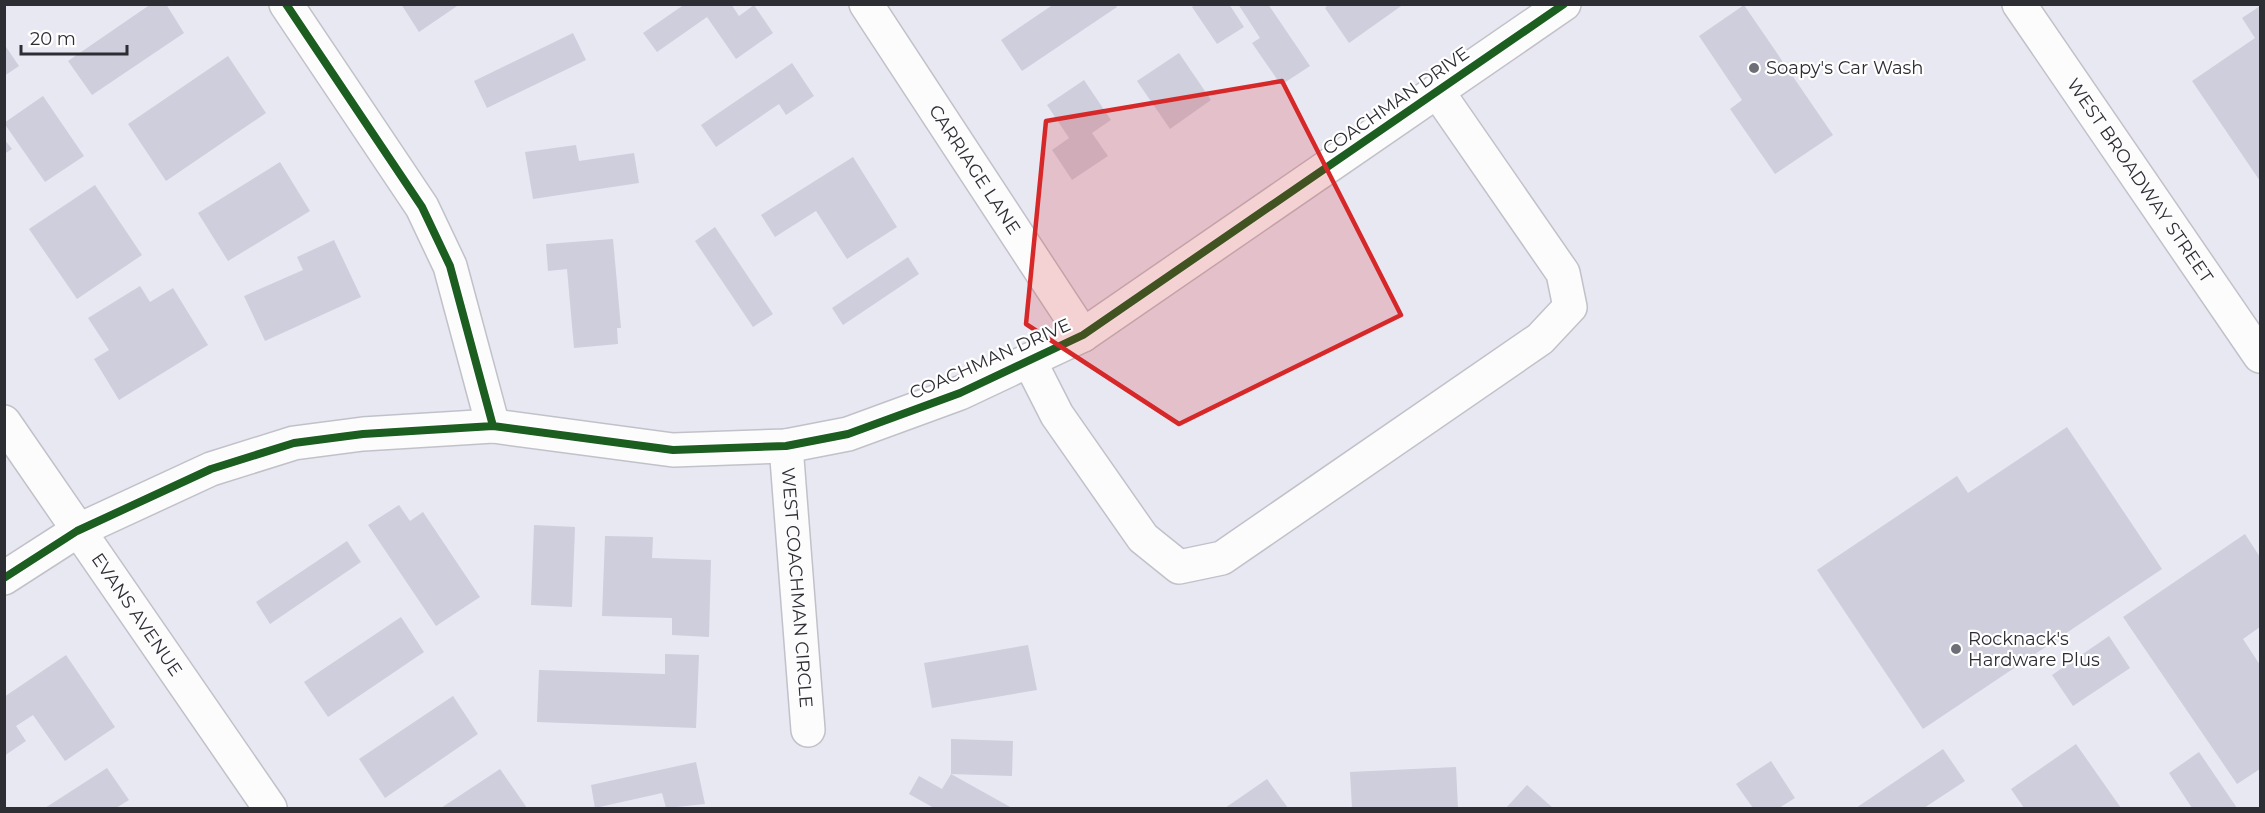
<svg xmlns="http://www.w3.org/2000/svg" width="2265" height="813" font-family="Montserrat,sans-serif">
  <rect width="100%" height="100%" fill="#e8e8f3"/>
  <path fill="#cecedc" d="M151,4H166L184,33L92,95L68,61Z
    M401,4H460L419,32Z
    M685,4H731L739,16L754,5L773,33L736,59L707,17L657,52L643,33Z
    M1054,4H1115L1117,7L1022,71L1001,40Z
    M1196,4H1229L1244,27L1217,44L1192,7Z
    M1238,4H1268L1310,66L1281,85L1252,43L1260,38Z
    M1329,4H1404L1349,43L1325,8Z
    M1744,5L1833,135L1775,174L1730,109L1742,100L1699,36Z
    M2260,6V181L2192,81L2255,38L2242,18Z
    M573,33L586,60L487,108L474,81Z
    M4,44L19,66L4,76Z
    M1179,53L1211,100L1170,129L1137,81Z
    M228,56L266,113L166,181L128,124Z
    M792,63L814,96L786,115L779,104L716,147L701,125Z
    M1084,80L1111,120L1092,133L1108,156L1072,180L1052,150L1069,138L1047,105Z
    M43,96L84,156L45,182L4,123Z
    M4,139L12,149L4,154Z
    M576,145L579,161L634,153L639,183L533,199L525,152Z
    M853,157L897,227L847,259L816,211L775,237L761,215Z
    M280,162L310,211L228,261L198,213Z
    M95,185L142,255L77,299L29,229Z
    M715,227L773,314L753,327L695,241Z
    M613,239L621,328H617L618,344L574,348L567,269L548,271L546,244Z
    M334,240L361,297L265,341L244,296L303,270L297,257Z
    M908,257L919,274L843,325L832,308Z
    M140,286L150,302L173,288L208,345L119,400L94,359L109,350L88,318Z
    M2067,427L2162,569L1923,729L1817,570L1957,476L1968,493Z
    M399,505L410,521L423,512L480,597L436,626L368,525Z
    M534,525L575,527L572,607L531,605Z
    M2245,534L2260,557V627L2243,639L2260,665V769L2237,784L2123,617Z
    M605,536L653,537L652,558L711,560L709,637L672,635V618L602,616Z
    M347,541L361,562L270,624L256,602Z
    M401,617L424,652L328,717L304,682Z
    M2109,636L2130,668L2073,706L2052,675Z
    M1028,645L1037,690L932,708L924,663Z
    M665,654L699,655L696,728L537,722L539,670L665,674Z
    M66,655L115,727L65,761L33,715L16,726L26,741L4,756V697Z
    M453,696L478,734L385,798L359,759Z
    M951,739L1013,741L1012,776L951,774L1012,808H934L909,794L919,776L942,789L951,774Z
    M2076,744L2121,808H2024L2011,789Z
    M1943,749L1965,781L1924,808H1856Z
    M2199,752L2237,808H2192L2169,773Z
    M1771,761L1795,798L1779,808H1753L1736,784Z
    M696,762L705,804L666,808L662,793L595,808L591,785Z
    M1456,767L1458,808H1352L1350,772Z
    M107,768L129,800L116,808H45Z
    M500,769L527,808H441Z
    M1267,779L1288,808H1225Z
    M1527,785L1553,808H1506Z"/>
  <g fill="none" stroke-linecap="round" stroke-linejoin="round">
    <g stroke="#c1c1c9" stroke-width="36">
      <g id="minor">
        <path d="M286,4L422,207L450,266L493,426"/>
        <path id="s1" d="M866,4L1083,335"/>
        <path d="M1029,360L1057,415L1143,538L1179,567L1222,558L1540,339L1570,307L1563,273L1437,91"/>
        <path id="s2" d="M4,422L270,808"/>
        <path id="s3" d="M786,446L808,730"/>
        <path d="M4,578L77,531L211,469L294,443L363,434L493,426L673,450L786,446L848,434L960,393L1083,335L1564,4"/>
      </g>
    </g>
    <g stroke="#c1c1c9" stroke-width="36">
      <g id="major">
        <path id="s4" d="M2019,4L2260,356"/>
      </g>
    </g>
    <use href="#minor" stroke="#fcfcfd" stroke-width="33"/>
    <use href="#major" stroke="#fcfcfd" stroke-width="33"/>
    <g stroke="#fff" stroke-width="11">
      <path id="cycleway" d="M286,4L422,207L450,266L493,426
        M4,578L77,531L211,469L294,443L363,434L493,426L673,450L786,446L848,434L960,393L1083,335L1564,4"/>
    </g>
    <use href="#cycleway" stroke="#1b5e20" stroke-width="8"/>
  </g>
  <path fill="#d62828" fill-opacity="0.2" stroke="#d62828" stroke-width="4.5" stroke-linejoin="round" d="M1282,81L1401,315L1179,424L1026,324L1046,121Z"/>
  <g fill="#6e6e77" stroke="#fff" stroke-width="2">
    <circle cx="1754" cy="68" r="6"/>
    <circle cx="1956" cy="649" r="6"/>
  </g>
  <g text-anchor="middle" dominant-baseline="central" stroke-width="4.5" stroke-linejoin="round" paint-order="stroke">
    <g font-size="18" fill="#2d2d34" stroke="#fff" text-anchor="start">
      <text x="1766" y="68">Soapy's Car Wash</text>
      <text x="1968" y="639">Rocknack's<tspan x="1968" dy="21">Hardware Plus</tspan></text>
    </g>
    <g font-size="18" fill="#2d2d34" stroke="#fff">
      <text transform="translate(1396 101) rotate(-35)">COACHMAN DRIVE</text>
      <text stroke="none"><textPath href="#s1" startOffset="198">CARRIAGE LANE</textPath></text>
      <text stroke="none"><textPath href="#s4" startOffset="214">WEST BROADWAY STREET</textPath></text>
      <text transform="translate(990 359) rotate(-24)">COACHMAN DRIVE</text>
      <text stroke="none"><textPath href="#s3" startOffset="142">WEST COACHMAN CIRCLE</textPath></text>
      <text stroke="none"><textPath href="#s2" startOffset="234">EVANS AVENUE</textPath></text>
    </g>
  </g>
  <rect width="2265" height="813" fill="none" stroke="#2d2d34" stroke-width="12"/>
  <path d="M21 45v9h106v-9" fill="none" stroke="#2d2d34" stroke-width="3"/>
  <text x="30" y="45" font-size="18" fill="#2d2d34" stroke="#ffffff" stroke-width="4.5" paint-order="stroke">20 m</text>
</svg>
